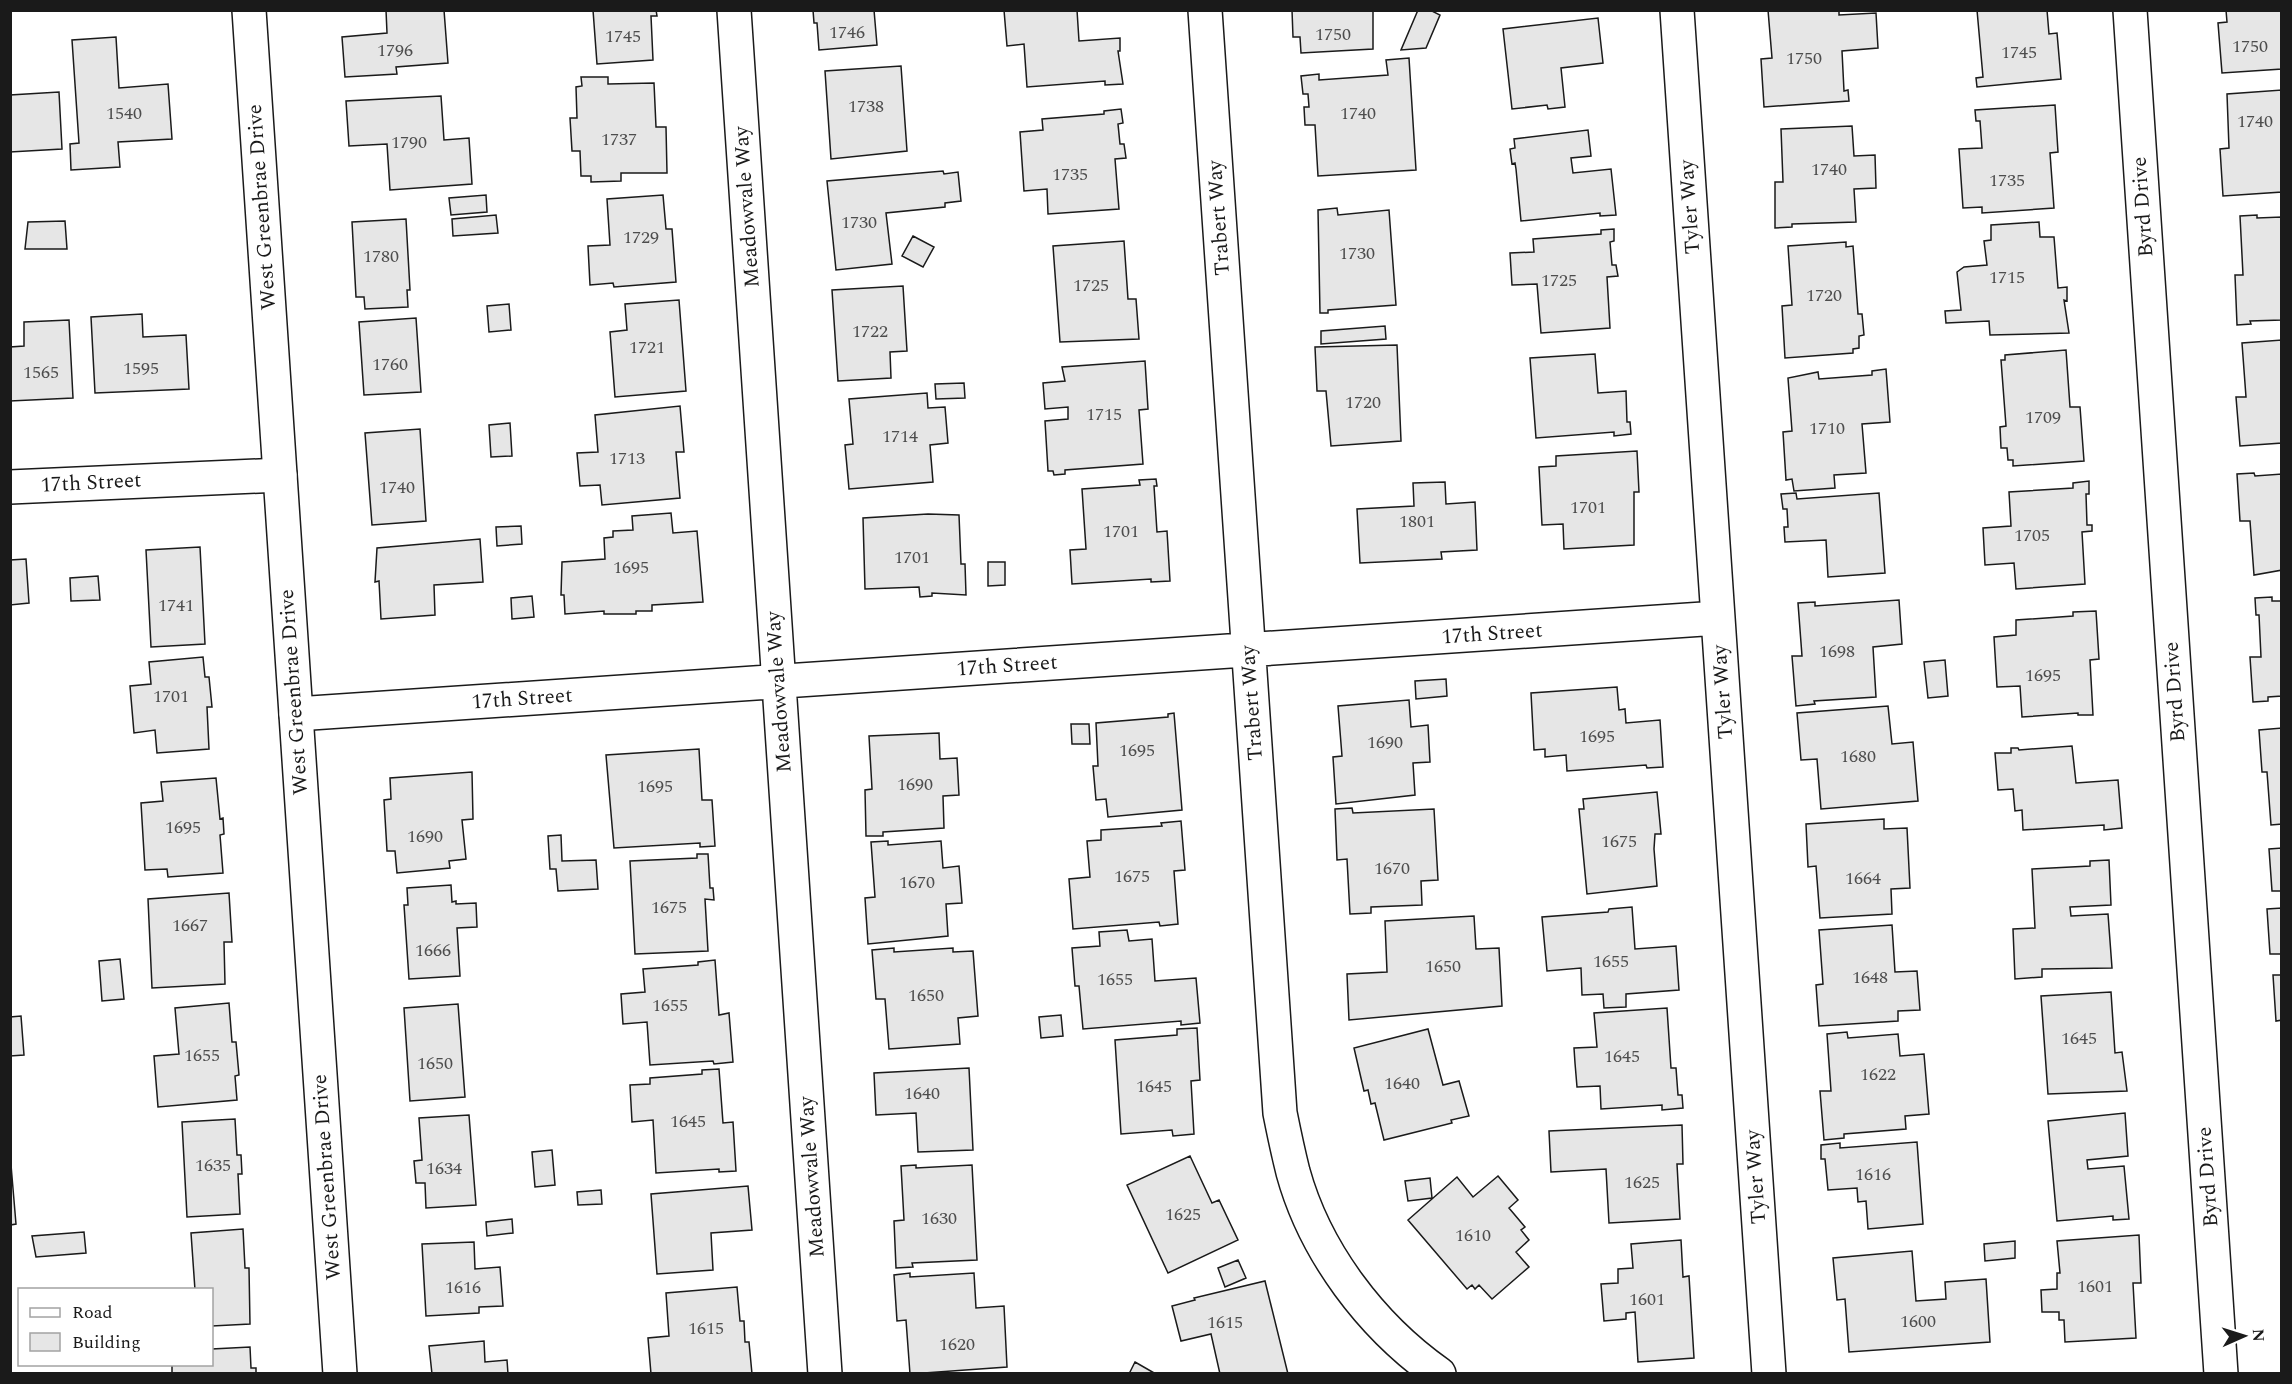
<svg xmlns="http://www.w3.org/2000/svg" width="2292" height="1384" font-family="Spectral,serif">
  <rect width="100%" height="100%" fill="#fff"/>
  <path fill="#e6e6e6" stroke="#1a1a1a" stroke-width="1.5" d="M386,10H444L448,63L396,67L397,74L345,77L342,37L387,33Z
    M593,10H656L657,16H651L653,60L597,64Z
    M813,10H874L877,45L819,50L817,23H814Z
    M1004,10H1077L1079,41L1120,38V51H1118L1123,84L1105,85V81L1027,87L1024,44L1007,46Z
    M1292,10H1373V49L1301,53L1300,37H1293Z
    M1418,10H1430L1440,15L1426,48L1401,50Z
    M1768,10H1839V15L1876,13L1878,48L1842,51L1844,91L1848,90L1849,101L1764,107L1761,59L1772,58Z
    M1977,10H2047L2049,34L2057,33L2061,79L1977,87L1976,78L1983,77Z
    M2226,10H2282V69L2222,73L2218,23L2227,22Z
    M1598,18L1603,63L1561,68L1565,107L1548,109L1547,105L1512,109L1503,29Z
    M116,37L119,88L168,84L172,139L118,142L120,167L71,170L70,144L79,143L72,40Z
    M1409,58L1416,170L1318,176L1315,125H1305L1304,107H1309L1308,94H1303L1301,76L1319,74V80L1388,75L1386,60Z
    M901,66L907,151L831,159L825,71Z
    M581,77H608V84L654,83L656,127H666L667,173H621V181L591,182V176H581L580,151H572L570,118H577L576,87L582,86Z
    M2282,90V192L2223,196L2220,149L2229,148L2227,94Z
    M59,92L62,149L10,152V95Z
    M441,96L444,140L469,138L472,184L390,190L387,144L349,146L346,101Z
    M2055,105L2058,152L2050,153L2054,208L1982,213V207L1963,208L1959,149L1982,148L1980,121H1976L1975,110Z
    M1121,109L1123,123L1118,124L1120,144H1124L1126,158L1115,159L1119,209L1048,214L1047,189L1024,191L1020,132L1043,130L1042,119L1104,114V111Z
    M1852,126L1854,156L1875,155L1876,188L1854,189L1856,222L1792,224V227L1775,228V182H1783L1781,129Z
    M1588,130L1591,156L1571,158L1573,173L1611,169L1616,215L1600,216V213L1521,221L1516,169L1515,163L1512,164L1510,149L1515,148L1514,139Z
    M943,171L944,174L958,172L961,201L945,203V207L886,213L892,264L836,270L827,181Z
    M486,195L487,212L451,215L449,198Z
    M663,195L666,229H672L676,282L614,287L613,283L590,285L588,246L610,245L607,199Z
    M1337,208L1338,215L1389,210L1396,305L1328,310V313H1320L1318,210Z
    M496,215L498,233L453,236L452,219Z
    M2257,215V218L2282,217V320L2250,321L2251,324L2237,325L2235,275H2243L2240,216Z
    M406,219L410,290H407L408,307L365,309L364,297H356L352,222Z
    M65,221L67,249H25L28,222Z
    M2039,222L2040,237H2054L2058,288L2067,287V301L2064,300L2069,333L1990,335L1989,321L1946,323L1945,311L1961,310L1957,272L1964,267L1987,265L1984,241L1991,240V225Z
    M1614,229V241L1610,242L1612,265H1616L1618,276L1607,277L1610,328L1541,333L1537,284L1512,285L1510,253L1534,252L1533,239L1601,234V230Z
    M913,236L934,247L923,267L902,256Z
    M1124,241L1128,299H1136L1139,339L1060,342L1053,246Z
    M1846,242V247L1853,246L1858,314H1862L1864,335L1859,336V348L1853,349V353L1785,358L1782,306L1792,305L1788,246Z
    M903,286L907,351L890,352L891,378L838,381L832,290Z
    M679,300L686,391L615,397L610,332L627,330L625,304Z
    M509,304L511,330L489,332L487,306Z
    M142,314L143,337L186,335L189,389L95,393L91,317Z
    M416,318L421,392L364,395L359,322Z
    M69,320L73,398L10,401V347L24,346V322Z
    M1385,326L1386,339L1321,344V331Z
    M2282,340V443L2240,446L2236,397H2246L2242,343Z
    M1397,345L1401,441L1331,446L1326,391H1317L1315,347Z
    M2066,350L2070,407H2080L2084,461L2013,466V460H2008L2007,448H2001L2000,427L2006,426L2001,360H2005V355Z
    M1595,354L1598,393L1626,391L1627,422H1630L1631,434L1614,436V432L1536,438L1530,358Z
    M1145,361L1148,409L1139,410L1143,464L1065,470V474L1054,475L1053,471H1048L1045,421L1068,419V407L1045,409L1043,383L1065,381L1062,367Z
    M1886,369L1890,422L1862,424L1866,473L1834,475L1835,488L1794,491L1792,479L1786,480L1783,432L1792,431L1788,378L1818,372L1819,379L1872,375V371Z
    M964,383L965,398L936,399L935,384Z
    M927,393L928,408L945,407L948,443L930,445L933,482L849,489L845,445L853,444L849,399Z
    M680,406L684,452H676L680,498L602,505L600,485L580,486L577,453L598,452L595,415Z
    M510,423L512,456L491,457L489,425Z
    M420,429L426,521L372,525L365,433Z
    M1637,451L1639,492H1634V545L1564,549L1563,524L1542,525L1539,467L1556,466V456Z
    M2254,473L2255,476L2282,474V570L2254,575L2250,521H2240L2237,474Z
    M1156,479L1157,486H1154L1157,532L1167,531L1170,581L1151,582V579L1072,584L1070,550L1086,549L1082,489L1140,485L1139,480Z
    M2089,481V494H2086L2087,525H2092V531L2082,532L2085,584L2016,589L2014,563L1985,565L1983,528L2011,526L2009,492L2073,488V483Z
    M1445,482L1446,504L1475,502L1477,550L1441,552L1442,559L1360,563L1357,509L1414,506L1413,483Z
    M1796,493L1797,499L1879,493L1885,573L1828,577L1826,540L1785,542L1784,527H1788L1787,509H1783L1781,494Z
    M671,513L673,533L697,531L703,602L652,605V611H636V614H604V611L565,614L564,595H561L562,562L605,559L604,538L613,537V531L633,530L632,516Z
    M928,514L959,515L961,564H965L966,595L932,593V596L920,597L919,587L865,589L863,518Z
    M521,526L522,544L497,546L496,527Z
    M480,539L483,582L434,585L435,615L381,619L379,581L375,582L377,548Z
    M200,547L205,644L151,647L146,550Z
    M26,559L29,603L10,605V560Z
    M988,562H1005V585L988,586Z
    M98,576L100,600L71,601L70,578Z
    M532,596L534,617L512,619L511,598Z
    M2272,597V601H2282V696L2268,697V701L2253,702L2250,657H2261L2259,615H2256L2255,598Z
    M1899,600L1902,644L1873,647L1876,697L1814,701L1815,704L1796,706L1792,656H1802L1798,603L1815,602V606Z
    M2096,611L2099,659L2090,660L2093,715H2078V713L2022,717L2020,686L1997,687L1994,637L2016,635V620L2073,616V612Z
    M203,657L205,677H209L212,707H207L209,749L157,753L155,730L134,733L130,686L151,684L149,662Z
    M1945,660L1948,696L1928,698L1924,662Z
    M1446,679L1447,696L1416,699L1415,681Z
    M1617,687L1619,710L1625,709L1626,723L1660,720L1663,767L1647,768L1646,765L1567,771L1566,755L1545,757V749L1534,750L1531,693Z
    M1409,700L1411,727L1428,725L1430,762L1413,763L1415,795L1336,804L1333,757L1342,756L1338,706Z
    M1888,706L1892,744L1913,742L1918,801L1821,809L1817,759L1801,760L1797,713Z
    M1174,713L1182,810L1108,817L1106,799L1096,800L1093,766H1098L1096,723L1168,717V714Z
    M1071,724H1089L1090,744H1072Z
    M2282,728V824L2271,825L2267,772H2262L2259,730Z
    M939,733L940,759L957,758L959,795L943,796L944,828L883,832V836H866L865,790L872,789L869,736Z
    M2072,746L2076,783L2118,780L2122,828L2104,830V825L2023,830L2022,810L2015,811L2013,789L1998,790L1995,753H2011V748H2018L2019,750Z
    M699,749L702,800H712L715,846L700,847V843L614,848L606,755Z
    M472,772L473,819L462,820L466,859L449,861L450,868L397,873L395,851H387L384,800L391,799L390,778Z
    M216,778L220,819L223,818L224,834L220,835L223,873L168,877L167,869L145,870L141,803L163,801L161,782Z
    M1657,792L1661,834H1655L1654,849L1657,886L1587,894L1579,809H1584L1583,799Z
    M1352,808L1353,813L1434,809L1438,880L1421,881L1422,905L1371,907V913L1350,914L1347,859L1337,860L1335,809Z
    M1884,819V829L1907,828L1910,888L1891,889L1892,914L1820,918L1816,866L1808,867L1806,824Z
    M1181,821L1185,870L1174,871L1178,924L1160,926L1159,922L1073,929L1069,879L1090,877L1087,841L1101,840V830L1162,826L1161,823Z
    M561,835L562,861L596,860L598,889L558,891L556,869H550L548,836Z
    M888,841V845L941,841L943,868L959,866L962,903L946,904L948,936L868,944L865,898L875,897L871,842Z
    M2282,848V891H2272L2269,849Z
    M697,854H708L710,888H713L714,900L705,899L708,951L635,954L630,861L697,858Z
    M2109,860L2111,905L2070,907L2071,916L2108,914L2112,968L2042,969V977L2015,979L2013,929L2035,928L2032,869L2090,866V861Z
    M451,885L452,902L456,901V904L476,903L477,927L457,928L460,976L409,979L404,905H408L407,888Z
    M229,893L232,942H224L225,984L152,988L148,899Z
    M1632,907L1635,949L1676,946L1679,990L1626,994V1007L1604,1008L1603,994L1582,995L1581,968L1547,971L1542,917L1608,912L1609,909Z
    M2282,908V954H2270L2267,909Z
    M1474,916L1476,949L1499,948L1502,1006L1349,1020L1347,974L1387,972L1385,921Z
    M1892,925L1895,972L1917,971L1920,1010L1898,1011V1021L1819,1026L1816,985L1823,984L1819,930Z
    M1127,930L1129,941L1152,939L1155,981L1196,978L1200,1023L1181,1025V1021L1083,1029L1079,986H1075L1072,948L1100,946L1099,932Z
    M894,948V952L953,948V952L973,951L978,1016L958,1018L960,1044L889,1049L885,999H876L872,950Z
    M120,959L124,999L102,1001L99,961Z
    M715,960L719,1015L729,1013L733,1062L714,1064L713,1061L650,1065L647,1022L623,1024L621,994L645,992L643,969L698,965V962Z
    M2273,975H2282V1020L2276,1021Z
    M2111,992L2115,1053L2122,1052L2127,1091L2048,1094L2041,996Z
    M229,1003L232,1042H236L239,1075L235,1076L237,1100L158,1107L154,1056L179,1054L175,1008Z
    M458,1004L465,1097L410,1101L404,1008Z
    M1667,1008L1671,1068H1676L1678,1095H1682L1683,1108L1662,1110V1105L1601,1109L1600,1086L1577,1087L1575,1063L1574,1048L1597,1047L1594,1013Z
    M1061,1015L1063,1036L1041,1038L1039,1017Z
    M21,1016L24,1055L10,1056V1017Z
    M1197,1028L1200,1080L1191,1081L1194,1134L1173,1136L1172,1130L1121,1134L1115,1040L1177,1035V1029Z
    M1428,1029L1443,1085L1459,1081L1469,1116L1451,1120L1452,1123L1384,1140L1375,1103L1371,1104L1368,1090L1364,1091L1354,1048Z
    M1847,1032L1848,1038L1898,1034L1900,1056L1924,1054L1929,1114L1905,1116L1906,1129L1844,1134V1138L1824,1140L1820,1091H1831L1827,1034Z
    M969,1068L973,1150L918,1152L916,1113L876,1115L874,1073Z
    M719,1069L723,1123L733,1122L736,1171L719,1172V1169L656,1173L653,1120L632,1122L630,1085L650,1084V1078L702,1074V1070Z
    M2125,1113L2128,1156L2087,1160L2088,1169L2124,1166L2129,1219L2113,1220V1216L2057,1221L2048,1121Z
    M469,1115L476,1205L426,1208L425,1183H416L414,1161L422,1160L419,1118Z
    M235,1119L237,1155H241L242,1174H238L240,1214L187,1217L182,1122Z
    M1682,1125L1683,1164H1677L1680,1219L1609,1223L1606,1169L1551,1172L1549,1131Z
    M1917,1142L1923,1224L1868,1229L1866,1201L1858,1202L1857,1188L1828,1190L1825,1159H1821V1145L1840,1143V1148Z
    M552,1150L555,1185L535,1187L532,1152Z
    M10,1153L16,1224L10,1225Z
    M1190,1156L1212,1203L1219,1200L1238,1240L1168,1273L1127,1185Z
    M916,1165V1168L972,1165L977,1260L912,1263L913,1267L896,1268L894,1221L904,1220L901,1166Z
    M1498,1176L1518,1200L1509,1208L1525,1227L1521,1230L1529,1240L1516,1252L1529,1267L1492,1299L1479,1285L1475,1289L1472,1285L1467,1289L1408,1220L1457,1177L1473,1197Z
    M1430,1178L1432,1198L1408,1201L1405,1181Z
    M748,1186L752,1230L711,1233L713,1270L657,1274L651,1194Z
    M601,1190L602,1204L578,1205L577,1192Z
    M512,1219L513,1233L487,1236L486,1222Z
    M243,1229L245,1268H249L250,1324L212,1326V1290H195L191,1233Z
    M84,1232L86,1253L36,1257L32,1236Z
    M2139,1235L2141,1283H2133L2136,1338L2065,1342L2064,1320H2059V1312H2042L2041,1290L2057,1289V1273H2060L2057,1241Z
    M1681,1240L1683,1277L1689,1276L1694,1358L1638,1362L1635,1312L1626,1313V1319L1604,1321L1601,1284L1618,1283V1269L1633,1268L1631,1244Z
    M2015,1241V1258L1985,1261L1984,1244Z
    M474,1242L475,1269L500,1267L503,1306L479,1307V1313L426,1316L422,1244Z
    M1912,1251L1916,1301L1946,1299L1945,1282L1986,1279L1990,1342L1849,1352L1845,1299L1837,1300L1833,1258Z
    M1238,1260L1246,1278L1225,1287L1218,1268Z
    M910,1273V1277L974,1273L976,1308L1004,1306L1007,1367L910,1374L906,1320L897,1321L894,1275Z
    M1265,1281L1288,1374H1220L1211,1334L1181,1341L1172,1306L1195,1300L1194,1298Z
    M737,1287L740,1321H744L745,1342H749L752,1374H651L648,1338L669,1336L666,1293Z
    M484,1341L485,1362L507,1360L508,1374H432L429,1346Z
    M250,1347L251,1368H256V1374H172V1364H212V1349Z
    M1135,1362L1156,1374H1129Z"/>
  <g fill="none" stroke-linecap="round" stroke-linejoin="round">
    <g stroke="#1a1a1a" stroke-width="36">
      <path id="minor" d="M734,10L825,1374
        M1205,10L1280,1113C1284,1133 1288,1152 1293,1172C1315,1252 1371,1326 1439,1374
        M1677,10L1769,1374
        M2130,10L2221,1374
        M10,487L280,475
        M296,714L1718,618"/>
    </g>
    <g stroke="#1a1a1a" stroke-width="36">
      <path id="tertiary" d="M249,10L340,1374"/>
    </g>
    <use href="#minor" stroke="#fff" stroke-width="33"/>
    <use href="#tertiary" stroke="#fff" stroke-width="33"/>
  </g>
  <g text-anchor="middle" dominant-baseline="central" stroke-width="4.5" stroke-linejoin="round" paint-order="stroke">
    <g font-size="18" fill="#4d4d4d">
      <text x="847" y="32">1746</text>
      <text x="1333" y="34">1750</text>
      <text x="623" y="36">1745</text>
      <text x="2250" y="46">1750</text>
      <text x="395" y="50">1796</text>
      <text x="2019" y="52">1745</text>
      <text x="1804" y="58">1750</text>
      <text x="866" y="106">1738</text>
      <text x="124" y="113">1540</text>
      <text x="1358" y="113">1740</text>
      <text x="2255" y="121">1740</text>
      <text x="619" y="139">1737</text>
      <text x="409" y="142">1790</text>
      <text x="1829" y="169">1740</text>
      <text x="1070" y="174">1735</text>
      <text x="2007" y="180">1735</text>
      <text x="859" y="222">1730</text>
      <text x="641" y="237">1729</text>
      <text x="1357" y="253">1730</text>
      <text x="381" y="256">1780</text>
      <text x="2007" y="277">1715</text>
      <text x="1559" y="280">1725</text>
      <text x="1091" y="285">1725</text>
      <text x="1824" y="295">1720</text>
      <text x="870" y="331">1722</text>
      <text x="647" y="347">1721</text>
      <text x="390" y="364">1760</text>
      <text x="141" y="368">1595</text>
      <text x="41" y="372">1565</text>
      <text x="1363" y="402">1720</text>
      <text x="1104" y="414">1715</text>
      <text x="2043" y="417">1709</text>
      <text x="1827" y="428">1710</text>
      <text x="900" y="436">1714</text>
      <text x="627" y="458">1713</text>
      <text x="397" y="487">1740</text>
      <text x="1588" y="507">1701</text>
      <text x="1417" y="521">1801</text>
      <text x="1121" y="531">1701</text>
      <text x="2032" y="535">1705</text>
      <text x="912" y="557">1701</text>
      <text x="631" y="567">1695</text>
      <text x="176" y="605">1741</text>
      <text x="1837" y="651">1698</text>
      <text x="2043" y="675">1695</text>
      <text x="171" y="696">1701</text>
      <text x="1597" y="736">1695</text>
      <text x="1385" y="742">1690</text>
      <text x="1137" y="750">1695</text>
      <text x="1858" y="756">1680</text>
      <text x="915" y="784">1690</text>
      <text x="655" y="786">1695</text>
      <text x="183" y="827">1695</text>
      <text x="425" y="836">1690</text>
      <text x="1619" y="841">1675</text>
      <text x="1392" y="868">1670</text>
      <text x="1132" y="876">1675</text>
      <text x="1863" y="878">1664</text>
      <text x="917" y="882">1670</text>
      <text x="669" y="907">1675</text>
      <text x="190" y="925">1667</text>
      <text x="433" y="950">1666</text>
      <text x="1611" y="961">1655</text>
      <text x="1443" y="966">1650</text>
      <text x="1870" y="977">1648</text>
      <text x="1115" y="979">1655</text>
      <text x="926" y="995">1650</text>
      <text x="670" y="1005">1655</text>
      <text x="2079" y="1038">1645</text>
      <text x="202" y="1055">1655</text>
      <text x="1622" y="1056">1645</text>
      <text x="435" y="1063">1650</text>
      <text x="1878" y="1074">1622</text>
      <text x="1402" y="1083">1640</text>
      <text x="1154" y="1086">1645</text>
      <text x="922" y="1093">1640</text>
      <text x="688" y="1121">1645</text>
      <text x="213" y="1165">1635</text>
      <text x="444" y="1168">1634</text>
      <text x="1873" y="1174">1616</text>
      <text x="1642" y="1182">1625</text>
      <text x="1183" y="1214">1625</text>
      <text x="939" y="1218">1630</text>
      <text x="1473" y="1235">1610</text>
      <text x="2095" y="1286">1601</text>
      <text x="463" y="1287">1616</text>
      <text x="1647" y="1299">1601</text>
      <text x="1918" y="1321">1600</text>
      <text x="1225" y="1322">1615</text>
      <text x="706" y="1328">1615</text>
      <text x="957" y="1344">1620</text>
    </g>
    <g font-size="21" fill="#1a1a1a" stroke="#fff">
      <text transform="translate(262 207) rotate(-94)">West Greenbrae Drive</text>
      <text transform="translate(747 207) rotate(-94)">Meadowvale Way</text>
      <text transform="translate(1690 207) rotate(-94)">Tyler Way</text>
      <text transform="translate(2143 207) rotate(-94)">Byrd Drive</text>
      <text transform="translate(1219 218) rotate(-94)">Trabert Way</text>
      <text transform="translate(91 483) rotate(-3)">17th Street</text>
      <text transform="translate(1492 634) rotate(-4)">17th Street</text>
      <text transform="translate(1007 666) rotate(-4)">17th Street</text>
      <text transform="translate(294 692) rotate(-94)">West Greenbrae Drive</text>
      <text transform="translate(779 692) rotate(-94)">Meadowvale Way</text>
      <text transform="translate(1723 692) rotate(-94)">Tyler Way</text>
      <text transform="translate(2175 692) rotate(-94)">Byrd Drive</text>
      <text transform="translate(522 699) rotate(-4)">17th Street</text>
      <text transform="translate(1252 703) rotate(-94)">Trabert Way</text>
      <text transform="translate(327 1177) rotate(-94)">West Greenbrae Drive</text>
      <text transform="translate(812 1177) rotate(-94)">Meadowvale Way</text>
      <text transform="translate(1756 1177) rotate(-94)">Tyler Way</text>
      <text transform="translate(2208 1177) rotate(-94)">Byrd Drive</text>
    </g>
  </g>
  <rect width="2292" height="1384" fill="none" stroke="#1a1a1a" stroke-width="24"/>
  <rect x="18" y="1288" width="195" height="78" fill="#ffffff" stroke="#a3a3a3" stroke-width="1.5"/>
  <rect x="30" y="1308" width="30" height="9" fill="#ffffff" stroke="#a3a3a3" stroke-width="1.5"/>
  <text x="72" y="1318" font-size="18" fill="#1a1a1a">Road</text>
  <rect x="30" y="1333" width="30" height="18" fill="#e6e6e6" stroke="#a3a3a3" stroke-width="1.5"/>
  <text x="72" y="1348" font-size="18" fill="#1a1a1a">Building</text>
  <g transform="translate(2244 1336) rotate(87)" stroke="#ffffff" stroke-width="4.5" paint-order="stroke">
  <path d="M0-4.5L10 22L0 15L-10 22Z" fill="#1a1a1a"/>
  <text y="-9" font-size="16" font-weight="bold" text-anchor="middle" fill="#1a1a1a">N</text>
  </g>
</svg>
